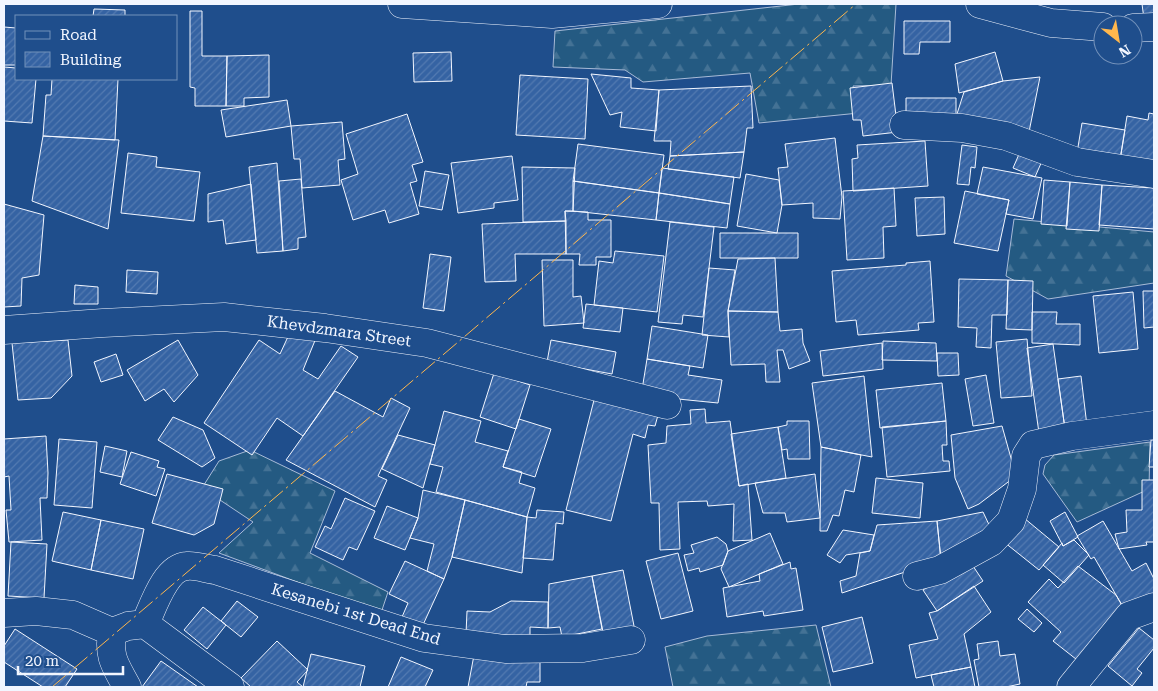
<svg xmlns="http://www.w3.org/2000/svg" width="1158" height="691" font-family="'Roboto Serif',serif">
  <defs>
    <pattern id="forest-firs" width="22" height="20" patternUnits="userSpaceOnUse" patternTransform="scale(1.25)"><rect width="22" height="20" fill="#245a82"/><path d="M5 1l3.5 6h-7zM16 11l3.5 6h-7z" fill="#447295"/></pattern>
    <pattern id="building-hatch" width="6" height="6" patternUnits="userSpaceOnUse" patternTransform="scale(1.25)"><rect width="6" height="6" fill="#3563a3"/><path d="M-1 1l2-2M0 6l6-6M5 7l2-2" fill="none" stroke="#537ab1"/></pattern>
  </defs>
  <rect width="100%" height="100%" fill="#1f4e8c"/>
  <path fill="url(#forest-firs)" stroke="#a8bbd7" d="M799,4H896L891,85L853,86L859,113L759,123L750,73L643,82L625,70L553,67L555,31Z
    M1014,219L1154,232V283L1048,299L1006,276Z
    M1150,442L1149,489L1077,522L1043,474L1045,465L1054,455Z
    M250,450L335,491L310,553L388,592L381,613L219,553L253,522L202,488L219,461Z
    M816,625L831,687H673L665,647L707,636Z"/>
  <path fill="url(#building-hatch)" stroke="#f2f6ff" d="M1142,4H1154V18L1144,19Z
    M94,9L125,10V16H93Z
    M190,11H202V56H227L226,106H195V88L190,87Z
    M904,21H950V42H920L919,54H904Z
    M4,27L16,28V65H4Z
    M451,52L452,81L414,82L413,53Z
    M995,52L1003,81L959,93L955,64Z
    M269,55V97L244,98V106H226L227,56Z
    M4,67L16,68V79H36L32,123L4,121Z
    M591,74L631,78V88L659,90L656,131L620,127L622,112L610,115Z
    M520,75L588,79L585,139L516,135Z
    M1040,77L1029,132L956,117L964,92L1003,81Z
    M52,79H118L115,140L43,136L46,95H51Z
    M892,83L898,132L863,136L861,120H853L850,88Z
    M751,86L753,128H747L744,152L670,156L671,141H654L659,90Z
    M906,98H956V117L906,118Z
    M287,100L291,126L226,137L221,110Z
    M1149,113L1154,114V165L1120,160L1127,116L1148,120Z
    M407,114L423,162L412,165L417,181L410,183L419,214L389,223L385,210L353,220L341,180L358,174L346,134Z
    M342,122L345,159L338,160L340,185L302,188L300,159H294L291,126Z
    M1082,123L1125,130L1120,160L1077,153Z
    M43,136L119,140L108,229L32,201Z
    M835,138L842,197L840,219L813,218V203L782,205L778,168L788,167L785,144Z
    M925,141L928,186L853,191L852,159L858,158L857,145Z
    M578,144L664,155L659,193L573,181Z
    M962,145L977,147L975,168L971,167L969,185L957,184Z
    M744,152L740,178L668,169L670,156Z
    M1020,152L1042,161L1035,177L1013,168Z
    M128,153L157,157L156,167L200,172L194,221L121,213Z
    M512,156L518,200L494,203V208L458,213L451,163Z
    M277,163L283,251L257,253L249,167Z
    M522,167L575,168L573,211H565L566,221L523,222Z
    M983,167L1042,178L1033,219L1006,214L1009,200L977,194Z
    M662,168L734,177L730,204L659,193Z
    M425,171L449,175L442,210L419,206Z
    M746,174L779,180L782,205L777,233L737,226Z
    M301,179L306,237L298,238V249L283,251L279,181Z
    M1044,180L1070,182L1067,226L1041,224Z
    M573,181L659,193L656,220L573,211Z
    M1070,182L1102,185L1099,231L1066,229Z
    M251,184L256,240L226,244L223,220L208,222V194Z
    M1102,185L1154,188V229L1099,225Z
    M894,188L896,226L883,227L884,258L847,260L843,191Z
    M965,191L1009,200L998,251L954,243Z
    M659,193L730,204L727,228L656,220Z
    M944,197L945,234L917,236L915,198Z
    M4,204L44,215L39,275L22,278L21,306L4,307Z
    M565,211L588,212V220H611V257H596V265H579L580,254H566Z
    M566,221V254H515L516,281L485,282L482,224Z
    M670,222L714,227L703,317L683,315L682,324L658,322Z
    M720,233H798V258H720Z
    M615,251L664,256L657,312L594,305L599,261L613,263Z
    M430,254L451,257L444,311L423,308Z
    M775,258L778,312L728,311L738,259Z
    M542,260H573V297L581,296L584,323L544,326Z
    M930,261L934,322L918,323L919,330L858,335L856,320L836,322L832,271L906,265V263Z
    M709,268L735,270L728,311L729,337L702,335Z
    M127,270L158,272L157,294L126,292Z
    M959,279L1008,280L1007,315H992L991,348L976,347L977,328L958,327Z
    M1008,280L1033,281L1032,330L1006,329Z
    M75,285L98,287V304H74Z
    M1143,291H1154V327L1144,328Z
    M1133,292L1138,349L1099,353L1093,296Z
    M586,304L623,308L620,332L583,328Z
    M728,311L778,312L780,331L802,329L803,343L810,361L789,369L783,350H777L780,382H766L765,364L731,365Z
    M1032,312H1057L1056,324H1080V345L1032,343Z
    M652,326L708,335L703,368L647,359Z
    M292,328L316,338L303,370L318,379L341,346L358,357L303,436L277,418L252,455L204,423L259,340L280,354Z
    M1027,339L1032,396L1001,398L996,342Z
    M68,340L72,376L51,398L18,400L12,343Z
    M178,340L198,375L174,402L164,389L145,401L127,370Z
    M551,340L616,352L612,374L547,362Z
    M883,341L936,343L937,361L882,360Z
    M882,343L883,369L823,376L820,351Z
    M1053,344L1065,429L1039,433L1027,348Z
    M937,353H958L959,375L938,376Z
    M116,354L123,375L101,382L94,362Z
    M647,359L690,366L688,375L722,380L718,403L678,399L642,390Z
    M494,373L530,385L516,429L480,417Z
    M986,375L994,423L973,426L965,379Z
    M864,376L872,457L821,447L812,383Z
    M1081,376L1087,426L1065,429L1058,379Z
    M942,383L946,421L880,428L876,390Z
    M335,391L383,417L391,398L410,408L378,476L387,480L375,507L286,460Z
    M594,400L658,415L655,426L648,425L645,438L633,434L611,521L566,510Z
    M705,409L706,423L730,421L739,486L748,484L752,540L733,541L734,504L708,506L707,501L678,502L680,549L660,550L659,503H651L648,445L666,443L667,426L691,424L690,410Z
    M444,411L481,421L475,442L508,451L503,467L522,472L519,483L535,488L527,517L436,492L443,467L430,464Z
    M173,417L203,430L215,458L202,467L158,440Z
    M519,419L551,429L535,477L503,467Z
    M787,421H809L810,459H788L787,449L782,450L778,427L787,425Z
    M946,421L947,445H942L943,461H949L950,471L887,477L882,427Z
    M1002,426L1016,476L979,504L968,509L955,478L951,435Z
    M778,427L786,478L739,486L731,434Z
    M398,435L435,445L423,488L382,469Z
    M46,436L48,473L47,498H40L42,540L9,542L6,510H11L9,476L4,477V439Z
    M59,439L97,442L92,508L54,505Z
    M1151,440H1154V467H1149Z
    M105,446L127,451L122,477L100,472Z
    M821,447L861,455L854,492L845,490L839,516L833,515L827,531H820Z
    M131,452L159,461L157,467L165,469L156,496L120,484Z
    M167,474L223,489L214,524L194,535L152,523Z
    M815,474L820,518L787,522L785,513H763L755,483Z
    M876,478L923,483L920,518L872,513Z
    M1142,480H1154V542H1146L1147,545L1119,549L1115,534L1127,532L1126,510H1142Z
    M423,490L465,500L452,557L444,579L427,571L434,544L410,538L418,518Z
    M345,498L375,511L357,550L349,547L343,560L315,547L325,526L331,529Z
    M465,500L527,517L522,573L452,557Z
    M387,506L418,518L405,550L374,538Z
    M537,510L564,512L563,524L556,523L553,560L523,558L527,517L536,518Z
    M63,512L101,520L91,570L52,561Z
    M983,512L992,531L941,560L937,521Z
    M1065,512L1078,537L1063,546L1050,521Z
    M1024,518L1059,547L1039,570L1004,542Z
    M101,520L144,529L133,579L91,570Z
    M937,521L941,560L842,593L840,581L856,576L860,553L870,551L877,525Z
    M1103,521L1132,571L1146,563L1154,579V595L1123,607L1094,557L1091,559L1077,536Z
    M843,530L874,535L870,551L846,555L840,563L827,555Z
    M770,533L783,564L729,587L721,569L728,551Z
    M717,537L726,544L728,551L723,565L700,572L699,568L688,571L684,555L694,553L691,545Z
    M1074,540L1089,555L1064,583L1043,565L1062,543L1063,546Z
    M11,542L47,544L44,598L8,596Z
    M678,553L693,611L661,619L646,561Z
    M969,560L983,581L937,611L923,590Z
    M405,561L444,579L422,627L402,617L408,603L389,594Z
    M790,562L791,569L796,568L803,610L764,616L763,611L727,617L723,588L760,581L759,574Z
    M1078,566L1116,595L1123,607L1081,663L1053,641L1061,632L1028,602L1049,579L1058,588Z
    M623,570L635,631L604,637L592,576Z
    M592,576L602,629L562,637L560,627L548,628L549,584Z
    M974,586L991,612L964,634L971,667L916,678L909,645L938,639L929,613L937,611Z
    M237,601L258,617L241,637L221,621Z
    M511,601L548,602V628L530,627V636L466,634L467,611L490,612Z
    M203,607L226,625L207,649L184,630Z
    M1027,609L1042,623L1034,632L1018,619Z
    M862,617L873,663L833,672L822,627Z
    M1139,628L1154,640V648L1137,669L1142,673L1132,686L1108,666Z
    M15,629L77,669L65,687H43L4,662V646Z
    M277,641L308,670L297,682L303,687H251L241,678Z
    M998,641L1000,656L1015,654L1020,684L1006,687H979L974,660L979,659L977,644Z
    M311,654L365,666L360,687H303Z
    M474,655L540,662V682H527L526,687H468Z
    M401,657L433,670L425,687H388Z
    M161,661L198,687H142Z
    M971,667L975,687H934L931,675Z"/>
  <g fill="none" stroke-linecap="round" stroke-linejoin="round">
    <g stroke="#f2f6ff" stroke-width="29">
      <path id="minor" d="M402,4L552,14L658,4
        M980,4L1051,23L1103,27
        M1133,28L1154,27
        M904,125L962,128L1006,136L1077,162L1154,174
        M4,330L103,323L224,317L325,328L427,343L667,405
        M917,576L940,570L991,542L1011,521L1022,489L1026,456L1033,445L1072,436L1154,425
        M4,613L36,611L73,615L112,632
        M145,624C153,607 165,567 187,566C196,565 206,569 215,570L424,638L505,649L583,648L631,640
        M112,632L128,626L145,624L230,687
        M112,632C108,658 116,666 127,687
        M1071,687L1129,616L1154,607"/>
    </g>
    <use href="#minor" stroke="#1f4e8c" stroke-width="28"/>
    <path stroke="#ffb74d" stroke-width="1" stroke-dasharray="18 4 2.5 4" stroke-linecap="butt" d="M52,687L856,4"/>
  </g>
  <g text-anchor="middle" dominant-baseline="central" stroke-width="4" stroke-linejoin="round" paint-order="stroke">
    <g font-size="16" fill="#f2f6ff" stroke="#1f4e8c">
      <text transform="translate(339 331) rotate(8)">Khevdzmara Street</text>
      <text transform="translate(356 614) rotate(17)">Kesanebi 1st Dead End</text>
    </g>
  </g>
  <rect width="1158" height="691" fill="none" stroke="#f2f6ff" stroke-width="10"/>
  <rect x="15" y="15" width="162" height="65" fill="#1f4e8c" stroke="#7391ba"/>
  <rect x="25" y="31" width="25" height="8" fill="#1f4e8c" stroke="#7391ba"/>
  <text x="60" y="40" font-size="15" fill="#f2f6ff">Road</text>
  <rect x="25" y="52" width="25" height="15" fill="url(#building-hatch)" stroke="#7391ba"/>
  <text x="60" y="65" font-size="15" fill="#f2f6ff">Building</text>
  <g transform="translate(1118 40) rotate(149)"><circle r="24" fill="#1f4e8c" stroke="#7391ba"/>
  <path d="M0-4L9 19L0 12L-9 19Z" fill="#ffb74d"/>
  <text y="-8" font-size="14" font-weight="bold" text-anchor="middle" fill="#f2f6ff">N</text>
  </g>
  <path d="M18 666v8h105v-8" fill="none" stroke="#f2f6ff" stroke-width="2.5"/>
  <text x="25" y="666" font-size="15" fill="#f2f6ff" stroke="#1f4e8c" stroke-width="4" paint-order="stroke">20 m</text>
</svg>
